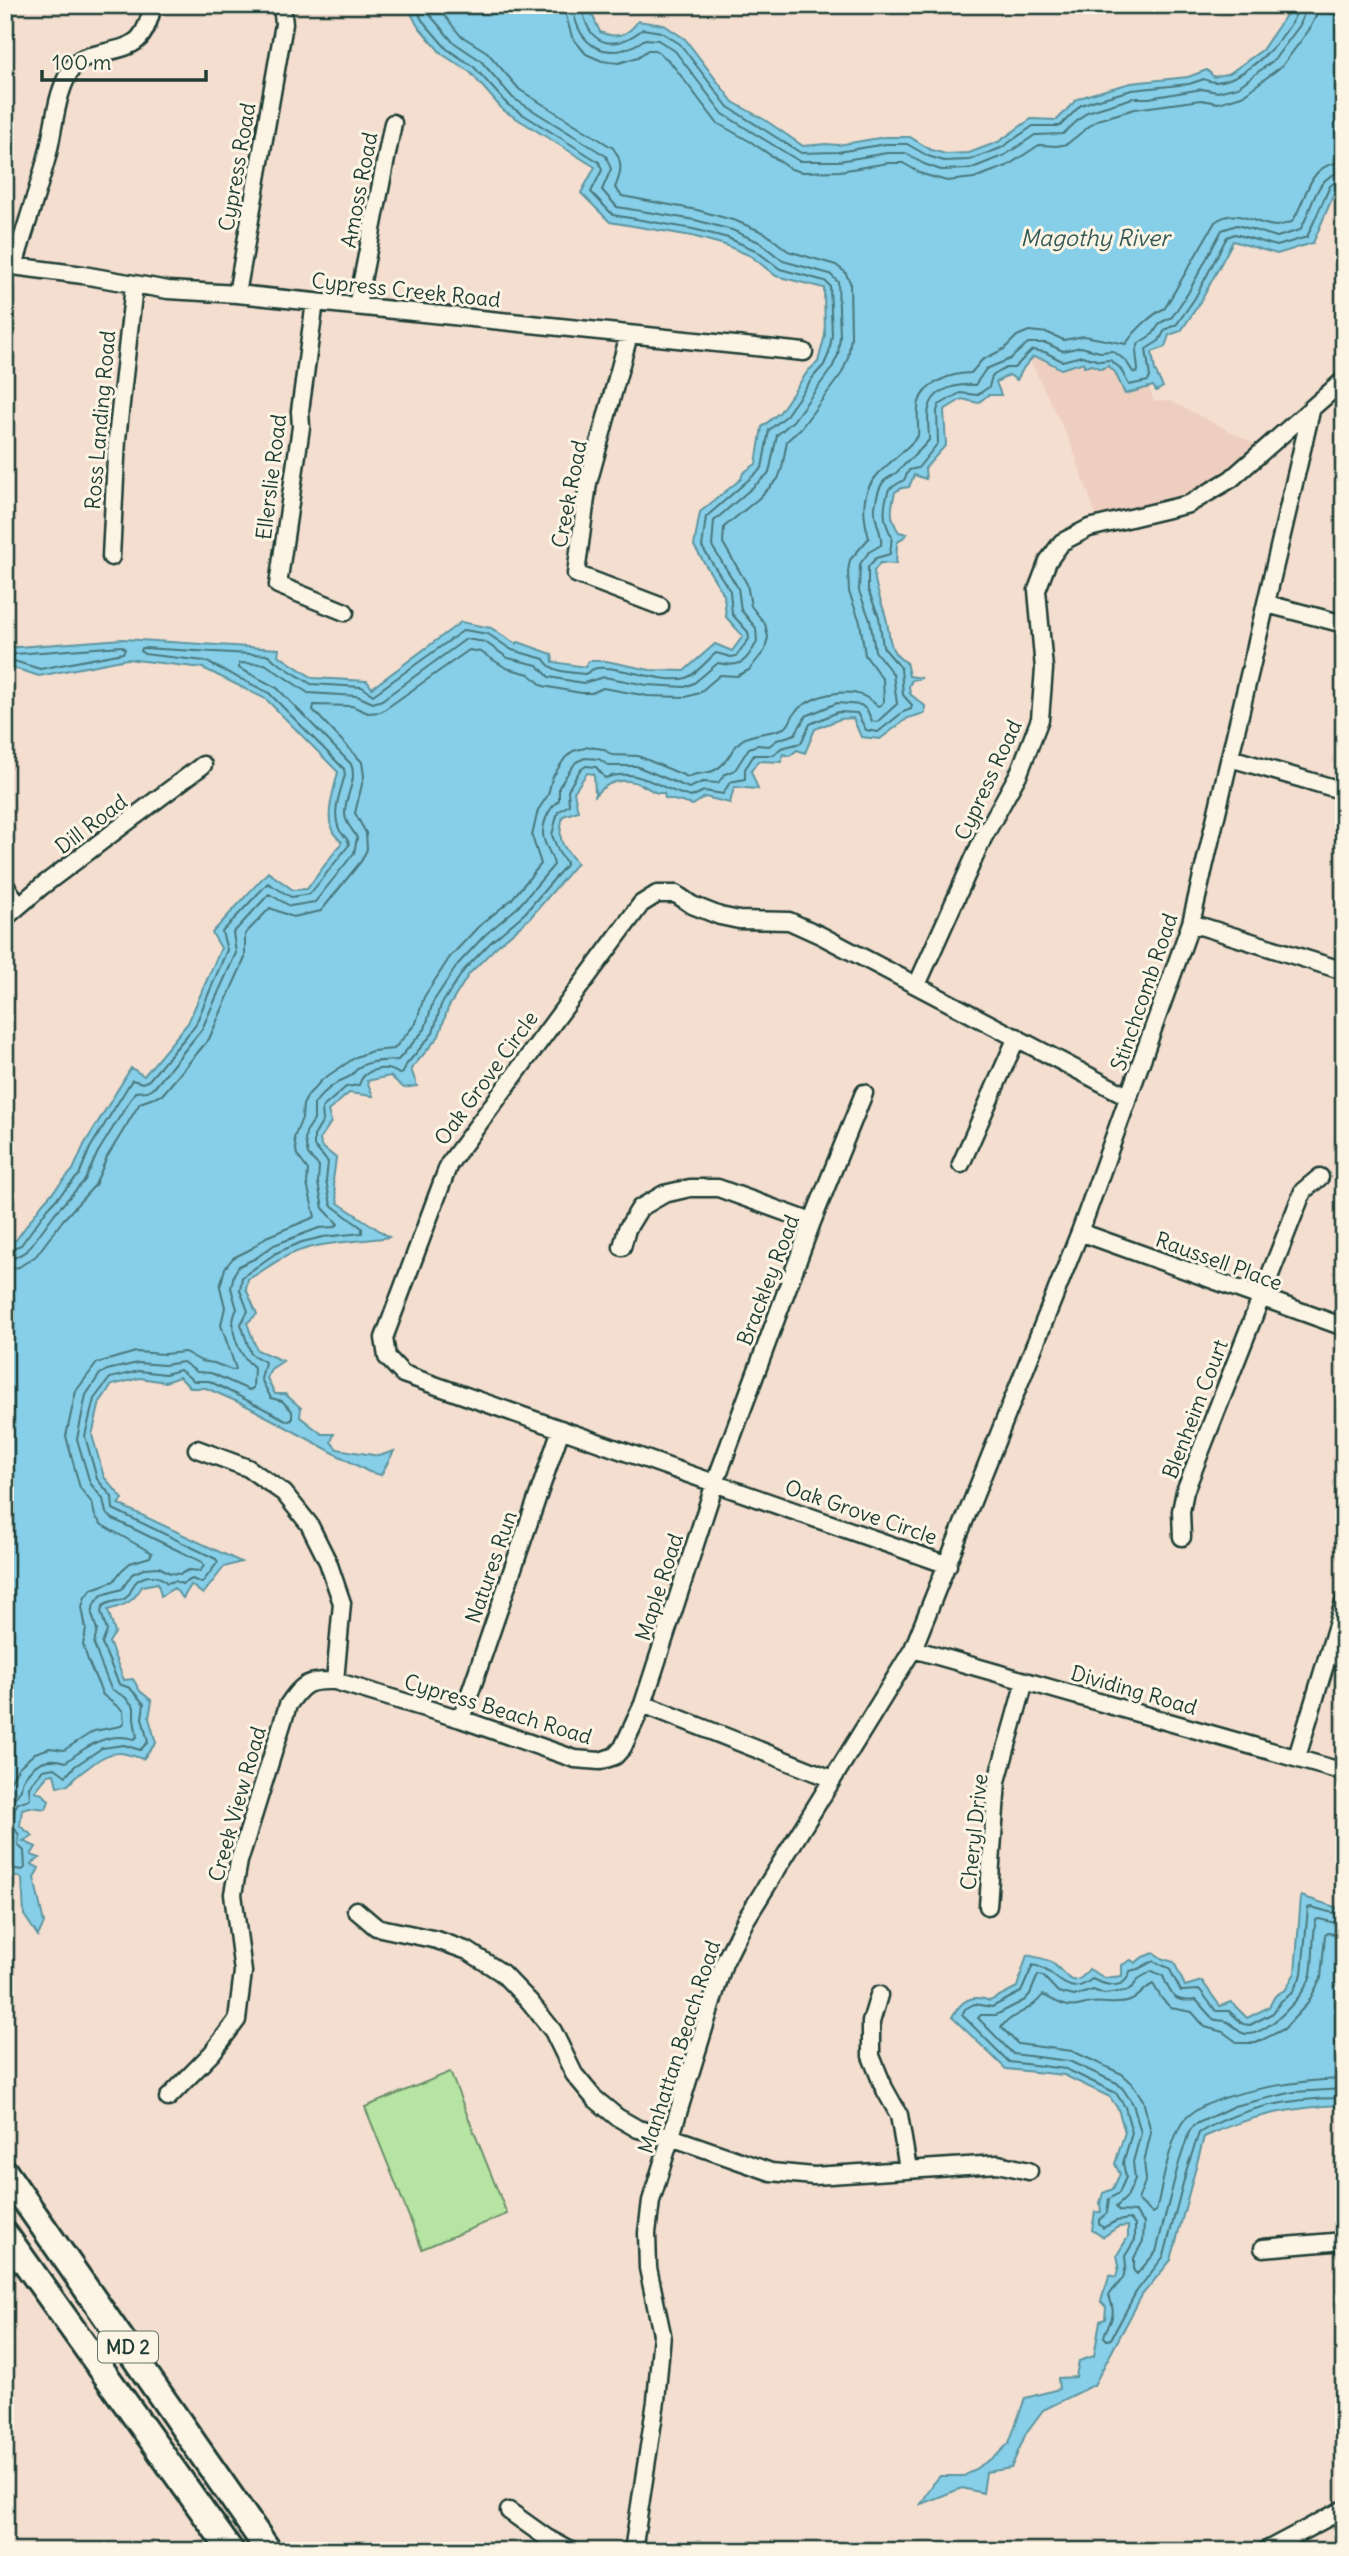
<svg xmlns="http://www.w3.org/2000/svg" width="1349" height="2556" font-family="Delius,sans-serif">
  <rect width="100%" height="100%" fill="#f4decf"/>
  <filter id="ink" filterUnits="userSpaceOnUse"><feTurbulence type="fractalNoise" baseFrequency=".0143" numOctaves="2"/><feDisplacementMap in="SourceGraphic" scale="14" xChannelSelector="R" yChannelSelector="G"/><feConvolveMatrix kernelMatrix="1 2 1 2 8 2 1 2 1" color-interpolation-filters="sRGB"/></filter>
  <g filter="url(#ink)">
    <path fill="#eecebf" d="M1094,242L1154,401H1170L1261,447L1187,498L1097,518L1072,446L1013,325Z"/>
    <path fill="#b6e4a2" stroke="#6a906b" stroke-width="2" d="M450,2072L507,2214L422,2249L365,2107Z"/>
    <path fill="#87cfe8" stroke="#5d95a0" stroke-width="2" d="M407,5H588L600,32C616,39 628,36 638,21L664,25L685,39L733,102L765,120L803,146L826,144L838,145L885,137H910L931,150L946,154L969,153L998,142L1031,119L1057,120L1077,99L1091,94L1131,83L1188,77L1207,70L1214,77L1230,73L1262,50L1293,5H1344V188L1336,189L1313,243L1277,254L1233,241L1201,301L1181,331L1169,335L1165,347L1152,352L1155,371L1163,387L1156,391L1153,386L1125,394L1115,372L1108,366L1101,369L1092,365L1084,367V362L1061,369L1043,359L1033,357L1024,367L1017,380L1009,375L996,382L1001,395H988L978,403L962,399L944,410L946,445L925,468L926,479L914,475L909,487L902,488L895,492C891,508 889,518 899,532L907,534L897,543L896,564L880,563L874,571C875,588 880,598 885,614C891,632 886,653 906,662L909,676L922,678L912,680L909,686L910,694L925,706V713L908,718L880,739L861,737L853,718L840,719L815,729L805,753L797,750L790,756L783,754L781,762L758,761L751,771L758,789L734,787L730,803L705,797L693,805L665,798L664,793C654,794 651,789 642,785C624,777 608,781 595,795L594,774L587,773L574,792L578,811L563,816C557,840 561,845 577,863L530,918L496,947L469,974L448,1008L439,1036L411,1069L417,1086L404,1088L390,1076L367,1081L373,1096L349,1093L328,1111L331,1122L320,1139L321,1146L336,1158L333,1181L338,1203L389,1237C352,1243 314,1240 281,1259C269,1265 261,1273 248,1279L246,1289L257,1314L247,1323L257,1350L283,1361L271,1369L267,1378L275,1394H285L301,1408L300,1417L322,1434H334L331,1442L337,1449L379,1456L394,1451L381,1475L369,1472L247,1406L206,1388H191L179,1377L165,1382L140,1378L112,1385L100,1402L92,1435L104,1477L123,1499L118,1504L241,1562L224,1567L203,1594L191,1585L183,1598L174,1588L161,1596L158,1583L142,1586C133,1603 125,1605 108,1610L115,1633L109,1642L124,1680L133,1679L140,1691L152,1701L149,1718L156,1743L143,1759C122,1752 113,1749 94,1763C82,1773 79,1772 68,1785L57,1786L54,1774L48,1775L35,1791L44,1795L49,1801L46,1809L29,1807L22,1809L20,1826L33,1836L23,1841L36,1847L31,1855L40,1858L31,1864L39,1868L34,1878L44,1923L38,1936L24,1915L22,1878L11,1875L5,1892V1245L16,1240L43,1203L73,1170L84,1145L131,1068L144,1076L188,1023L221,948L212,933L268,872L293,890L307,889L342,842C320,826 333,795 338,772L266,699L203,668L127,659L39,676L5,665V648L123,639L279,649L278,655L313,678L367,681L372,688L461,622L491,628L516,644L518,642L552,654L553,662L585,667L589,661H606L650,670L684,671L715,644L732,651L743,636L726,617L724,595L694,546L700,512L741,479L743,473L756,464L762,427L780,412L808,371L818,362L825,335L824,288L776,276L751,256L725,245L692,236L610,222L581,193L595,167L503,110L470,72L442,54L417,25Z
      M1301,1896L1344,1910V2105C1292,2107 1251,2115 1204,2137L1171,2260L1142,2295L1094,2385L1043,2410L1026,2433L1011,2468L986,2472L983,2493L962,2488L921,2504L933,2484L940,2476H964L997,2455L1009,2443L1025,2398L1059,2389L1058,2378L1076,2377L1079,2361L1094,2356L1100,2321L1105,2319L1106,2307L1101,2302C1103,2291 1108,2285 1109,2275L1116,2277L1119,2265L1117,2255L1128,2237V2226L1118,2227L1103,2237L1092,2230L1095,2212H1101L1100,2203L1103,2193L1113,2189L1120,2174L1115,2164L1125,2132L1118,2109L1110,2097L1064,2075L1006,2069L952,2017C961,2001 972,1993 990,2001L1017,1987L1027,1955C1034,1957 1043,1958 1049,1961C1065,1969 1071,1995 1089,1969L1105,1978L1122,1976V1965L1131,1960L1135,1963L1143,1957L1154,1953L1163,1959L1174,1962L1185,1986L1202,1981L1220,2006L1231,2002L1247,2018L1269,2007L1275,1996L1286,1989L1295,1973Z"/>
    <g fill="none" stroke-linecap="round" stroke-linejoin="round">
      <path stroke="#49777c" stroke-width="2" d="M563,5L572,37L586,54L602,61L619,63L638,57L648,50H655L667,59L675,68L717,123L751,142L791,169L802,172L840,171L888,163H903L922,174L947,181L974,178L1007,166L1039,145L1057,146L1067,144L1097,120L1135,109L1201,100L1218,103L1242,96L1282,66L1309,30L1316,16L1318,5
        M573,5C576,49 611,64 645,39L658,40L675,51L723,114L799,161H839L887,153H905L924,164L941,170L970,169L1005,155L1035,135L1063,134L1087,112L1133,98H1149L1202,89L1217,92L1238,87L1274,60L1300,25L1307,5
        M582,5C587,46 613,53 643,29L661,32L680,44L728,107L801,153L838,152L886,144H907L928,156L944,161L969,160L1001,148L1033,126H1060L1081,105L1092,101L1132,90L1189,84L1204,79C1233,96 1295,33 1298,5
        M122,646L125,649L123,653L40,669L14,661L12,658L15,654Z
        M5,1251L21,1245L48,1208L79,1175L90,1148L132,1080L143,1083L149,1080L195,1026L227,950L222,932L268,883L291,897L310,894L349,845C348,837 344,837 340,831C331,813 340,793 345,775L344,769L269,693L205,661L144,654L141,651L142,648L269,655L275,661L311,684L362,687L373,695L464,630L488,634L512,650L544,659C551,673 570,672 585,674C588,673 590,670 594,669C607,662 665,685 686,678C697,674 707,660 716,653L731,657L736,656L749,639L748,632L732,614L730,591L702,547L706,517L762,468L769,430L785,417L814,376L824,365L829,353L832,335L830,286L825,281L780,269L755,250L728,238L693,229L613,215L591,192L602,170L599,162L508,105L474,67L447,49L422,20L415,5
        M5,1259L14,1258L27,1251L55,1213L85,1180L98,1152L135,1092L147,1091L155,1087L202,1029L236,953L233,933L269,894L290,906L315,902L354,853L357,838C353,829 345,824 345,814C344,797 358,781 351,764L277,688L239,668V663L265,664L308,693L357,696L373,703L382,700L466,639L485,642L508,658L537,665L549,677L583,683L604,677L647,685L685,687L694,683L718,663C741,668 746,662 757,642L756,628L741,610L738,588L712,546L714,521L769,473L777,435L793,421L832,368L838,355L840,336L838,282L830,274L783,261L759,242L732,230L695,220L617,207L602,190L611,169L606,156L513,98L480,60L453,42L430,15L424,5
        M5,1270L19,1267L36,1256L63,1220L95,1185L107,1157L140,1103L162,1095L209,1039L245,958V934L270,908L293,917L321,911L362,860L367,849L366,833L355,813L364,776L362,762L313,710L314,705L352,706L368,713L381,712L469,650L481,652L506,668L529,674L543,686L581,693H592L603,688L648,696L686,697L699,693L720,675L737,676L749,670L765,650L768,637L765,624L751,606L747,584L723,543L724,527L758,499L778,479L782,468L787,441L801,428L842,373L848,358L851,337L850,282L845,272L836,265L788,251L765,233L736,221L697,210L622,196L615,188C621,173 624,162 613,148L520,90L487,52L460,35L436,5
        M5,1789L19,1767L35,1753L50,1748L64,1750L94,1731L121,1726L124,1723L123,1711L103,1695L89,1663L83,1645L86,1629L82,1607L85,1597L92,1589L114,1581L121,1571L130,1563L150,1557L152,1553L102,1525L95,1516L92,1503L80,1488L66,1436L76,1391L97,1363L136,1352L164,1354L185,1352L201,1361L214,1363L232,1370L236,1369L221,1325L225,1307L220,1287L225,1268L233,1258L251,1249L266,1237L315,1217L307,1184L308,1170L297,1155L294,1138L302,1118L303,1105L308,1095L323,1079L356,1057L372,1051L394,1049L416,1023L424,997L450,957L478,927L511,900L541,864L532,836L538,810L548,795L552,778L565,758L573,751L589,747L603,749L612,755L638,756L688,777C698,772 707,774 713,771C728,765 730,749 742,740C752,732 778,734 787,726C792,721 792,713 799,708C820,692 858,684 877,706L881,705L884,701L883,680L865,655L860,622L849,592L848,571L850,560L869,538C851,477 886,473 918,436C919,426 916,413 919,402C925,382 953,373 971,373L982,360L1004,349L1017,336L1029,331L1048,333L1064,340L1084,336L1126,344C1134,331 1151,315 1165,308L1215,222C1236,206 1253,224 1275,226C1281,226 1287,223 1292,222C1309,197 1306,163 1344,162
        M5,1815C7,1796 14,1802 20,1791C22,1788 21,1784 23,1780C33,1763 47,1756 66,1762C85,1747 108,1731 134,1739L137,1737L134,1719V1707L125,1697L111,1689L99,1659L94,1644L97,1630L92,1614L94,1604L102,1595L122,1589L132,1574L146,1568L159,1567L170,1573L180,1574L189,1570L200,1571L204,1566L202,1562L113,1519L106,1513L103,1499L90,1483L77,1439L86,1395L100,1374L107,1370L138,1363L164,1365L183,1362L197,1372L211,1373L249,1390L253,1388L254,1367C238,1355 227,1327 237,1309L231,1288L234,1274L239,1266L256,1258L274,1245L319,1228L335,1227L338,1224L323,1208L318,1183L319,1166L308,1155L305,1140L306,1132L314,1120V1104C323,1092 335,1082 349,1077C354,1075 355,1069 361,1066C372,1060 386,1061 398,1060L425,1029L433,1002L458,964L485,935L518,907L554,865C553,857 547,849 544,840C540,826 549,808 559,800V787L568,773L576,762L585,758L599,759L609,766H636L689,788L703,782L718,783L725,774L735,770L749,748L757,745L769,746L777,740L795,734L806,716L837,703L861,705L867,710L872,721L877,722L897,704L893,674L875,651L870,620L859,591L860,564L869,552L881,545C883,532 873,521 875,507C876,500 879,487 884,481C888,477 895,475 898,471C908,461 919,452 929,440C929,429 926,415 930,405C936,387 961,384 975,385L986,369L1010,359L1028,343H1046L1063,351L1081,347L1100,352L1113,351L1126,361L1133,372L1137,373L1138,370L1136,351L1139,343L1153,334L1160,323L1172,317L1188,293L1222,230L1237,225L1277,237L1300,230C1313,210 1314,174 1344,172
        M5,1871L10,1868L22,1870L25,1868L24,1851L18,1845L19,1835L13,1826L15,1808L18,1803L30,1799L29,1787L43,1770L55,1768L66,1776L75,1766L102,1748L124,1745L140,1750L148,1742L142,1718L144,1704L130,1688L119,1684L102,1644L107,1631L101,1612L103,1606C109,1601 116,1602 124,1599C132,1595 131,1586 137,1581C147,1573 160,1575 167,1583L175,1581L182,1584L192,1579L202,1583L218,1562L216,1559L113,1509L112,1497L97,1479L85,1436L94,1399L110,1378L139,1371L165,1374L180,1370L194,1381H209L288,1421L292,1420V1411L282,1401L271,1398L261,1379L265,1362L251,1354L241,1324L248,1311L240,1290L242,1277L276,1253L302,1242L323,1237L362,1233V1228L331,1205L326,1181L328,1162L314,1146V1136L323,1121L322,1108L346,1087L359,1085C363,1069 386,1064 399,1074L403,1073L406,1065L433,1033L441,1005L464,970L491,942L525,913L566,865V862L559,853L552,835L558,812L569,805L568,790L580,770L586,766L596,767L605,778C637,766 661,790 691,797L704,791L723,794L730,782L745,779V769L754,755H774L781,748L801,743L810,724L838,712L857,713L866,730L878,732L903,712L911,709L912,705L903,695L901,668L883,647L879,617L868,590V567L876,558L890,554L892,537C882,519 883,507 889,489L904,480L909,470L918,468L938,443L937,411L939,405L960,393L977,395L989,387L992,376L1006,368H1014L1032,350L1045,352L1062,361L1082,356L1100,361L1110,360L1120,368L1129,385L1148,381L1150,377L1146,349L1159,341L1165,330L1177,324L1195,298L1227,237L1235,234L1277,246L1307,237L1330,186L1334,183L1344,181
        M1344,1916L1311,1907L1308,1908L1302,1974L1292,1993L1281,2001L1273,2013L1250,2025L1243,2024L1229,2011H1216L1200,1990L1181,1991L1169,1968L1153,1961L1138,1969L1130,1971C1125,1991 1107,1986 1092,1979C1065,2001 1057,1969 1033,1965L1021,1992L992,2007L974,2004L965,2009L962,2015L1009,2062L1066,2069L1116,2093L1125,2107L1132,2133L1123,2163L1126,2177L1119,2193L1109,2199L1107,2213L1099,2220V2224L1103,2228L1116,2221L1130,2219L1135,2225V2240L1125,2256L1126,2266L1123,2278L1109,2295C1111,2303 1115,2311 1111,2320C1109,2327 1105,2329 1104,2337L1107,2340L1111,2339L1136,2292L1164,2256L1187,2168L1199,2133C1241,2107 1295,2098 1344,2098
        M1344,1925L1319,1919L1316,1920C1312,1938 1314,1957 1311,1974C1307,1994 1267,2036 1246,2034C1237,2033 1235,2025 1228,2022C1224,2020 1217,2021 1213,2019L1196,2000C1173,2003 1171,1995 1163,1976L1152,1971L1138,1979L1133,1987L1126,1991L1104,1994L1093,1990L1074,1996L1058,1992L1043,1976L1038,1975L1030,1994L1025,2000L996,2015H981L978,2018L1013,2054L1069,2061L1117,2083L1123,2089L1133,2104L1141,2133L1133,2162L1135,2179L1127,2197L1116,2207L1119,2211L1135,2212L1144,2223L1143,2241L1134,2258V2271L1137,2274L1156,2252L1178,2166L1189,2132L1194,2125L1234,2106L1294,2092L1344,2089
        M1344,1936L1328,1933L1325,1935L1321,1978L1308,2003L1284,2029L1256,2043H1238L1223,2032L1205,2027L1192,2012L1171,2008L1162,1999L1153,1984C1144,1988 1140,1997 1130,2001C1117,2006 1104,2001 1091,2003C1083,2004 1077,2008 1069,2006C1059,2005 1051,1999 1043,1995C1029,2013 1014,2012 1001,2027L1018,2044L1072,2051L1122,2074L1132,2083L1143,2100L1151,2132L1144,2162L1146,2179L1138,2200L1152,2213L1156,2211C1162,2187 1169,2143 1182,2123C1202,2092 1308,2079 1344,2079"/>
      <g stroke="#1f3d34" stroke-width="21">
        <path id="minor" d="M5,265L83,275L168,290L237,294L804,352
          M14,266C25,229 37,193 47,157C55,127 55,89 75,64C80,58 86,57 94,55C133,45 143,48 153,5
          M237,294L284,24L282,5
          M315,302L300,411L301,427L278,585L345,612
          M357,306L393,123
          M629,335L588,483L576,574L660,606
          M111,557L117,439L134,286
          M1267,604L1344,624
          M1230,758L1344,791
          M5,885L19,905
          M5,918L42,886L203,765
          M1191,923L1344,971
          M917,985L983,838L1019,773L1040,719L1044,669L1037,590L1048,561L1062,542L1089,528L1189,504L1231,479L1344,380
          M961,1164L1017,1037
          M1080,1232L1344,1327
          M622,1247L627,1229L640,1208L664,1194L690,1188H718L812,1222
          M197,1449L248,1468L284,1493L309,1524L328,1562L342,1603L335,1681
          M1182,1537L1181,1511L1185,1491L1303,1191L1320,1177
          M948,1565L403,1374L387,1357L384,1338L449,1164L641,904L657,894H676L692,905L720,916L739,920L789,921L820,935L1129,1097
          M913,1649L1344,1772
          M643,1704L715,1483L812,1222L864,1093
          M461,1719L561,1429
          M1297,1757L1344,1602
          M988,1906L997,1781L1025,1681
          M356,1910L376,1927L437,1940L468,1951L502,1973L530,2002L553,2031L574,2074L594,2098L617,2117L638,2129L671,2137L771,2172L814,2176L998,2164L1029,2171
          M879,1995L871,2022V2056L884,2088L899,2115L908,2169
          M168,2098L212,2053L237,2020L243,1972L233,1894L239,1861L288,1705C303,1683 308,1680 335,1681L461,1719L575,1759L600,1761L615,1756L623,1747L643,1704L832,1779
          M1263,2248L1344,2241
          M509,2511L547,2538L571,2551
          M633,2551L656,2401L662,2334L648,2268L647,2233L651,2201L724,1963L745,1921L913,1649L1080,1232L1191,923L1311,411
          M1265,2551L1344,2509"/>
      </g>
      <g stroke="#1f3d34" stroke-width="30">
        <path id="highway" d="M5,2172L269,2551
          M5,2234L231,2551"/>
      </g>
      <use href="#minor" stroke="#fcf5e5" stroke-width="16"/>
      <use href="#highway" stroke="#fcf5e5" stroke-width="24"/>
    </g>
  </g>
  <g text-anchor="middle" dominant-baseline="central" stroke-width="6" stroke-linejoin="round" paint-order="stroke">
    <rect fill="#fcf5e5" stroke="#617469" stroke-width="2" x="98" y="2331.5" width="60" height="31" rx="5"/>
    <g font-size="19" font-weight="bold" fill="#1f3d34">
      <text x="128" y="2347">MD 2</text>
    </g>
    <g font-size="21" fill="#1f3d34" stroke="#fcf5e5">
      <text transform="translate(237 167) rotate(-80)">Cypress Road</text>
      <text transform="translate(359 190) rotate(-79)">Amoss Road</text>
      <text transform="translate(406 290) rotate(6)">Cypress Creek Road</text>
      <text transform="translate(100 420) rotate(-85)">Ross Landing Road</text>
      <text transform="translate(271 477) rotate(-83)">Ellerslie Road</text>
      <text transform="translate(569 494) rotate(-79)">Creek Road</text>
      <text transform="translate(988 780) rotate(-65)">Cypress Road</text>
      <text transform="translate(91 824) rotate(-37)">Dill Road</text>
      <text transform="translate(1144 992) rotate(-71)">Stinchcomb Road</text>
      <text transform="translate(486 1078) rotate(-54)">Oak Grove Circle</text>
      <text transform="translate(1219 1261) rotate(20)">Raussell Place</text>
      <text transform="translate(768 1280) rotate(-69)">Brackley Road</text>
      <text transform="translate(1195 1409) rotate(-69)">Blenheim Court</text>
      <text transform="translate(861 1512) rotate(19)">Oak Grove Circle</text>
      <text transform="translate(491 1567) rotate(-71)">Natures Run</text>
      <text transform="translate(659 1587) rotate(-72)">Maple Road</text>
      <text transform="translate(1134 1690) rotate(16)">Dividing Road</text>
      <text transform="translate(498 1709) rotate(17)">Cypress Beach Road</text>
      <text transform="translate(237 1804) rotate(-74)">Creek View Road</text>
      <text transform="translate(974 1832) rotate(-84)">Cheryl Drive</text>
      <text transform="translate(679 2047) rotate(-72)">Manhattan Beach Road</text>
    </g>
    <g font-size="23" font-style="italic" fill="#345a58" stroke="#fcf5e5">
      <text x="1095" y="237">Magothy River</text>
    </g>
  </g>
  <rect width="1349" height="2556" fill="none" stroke="#fcf5e5" stroke-width="28"/>
  <rect x="14" y="14" width="1321" height="2528" fill="none" stroke="#1f3d34" stroke-width="2.5" filter="url(#ink)"/>
  <path d="M42 70v10h164v-10" fill="none" stroke="#1f3d34" stroke-width="3.5"/>
  <text x="52" y="70" font-size="21" fill="#1f3d34" stroke="#fcf5e5" stroke-width="5" paint-order="stroke">100 m</text>
</svg>
